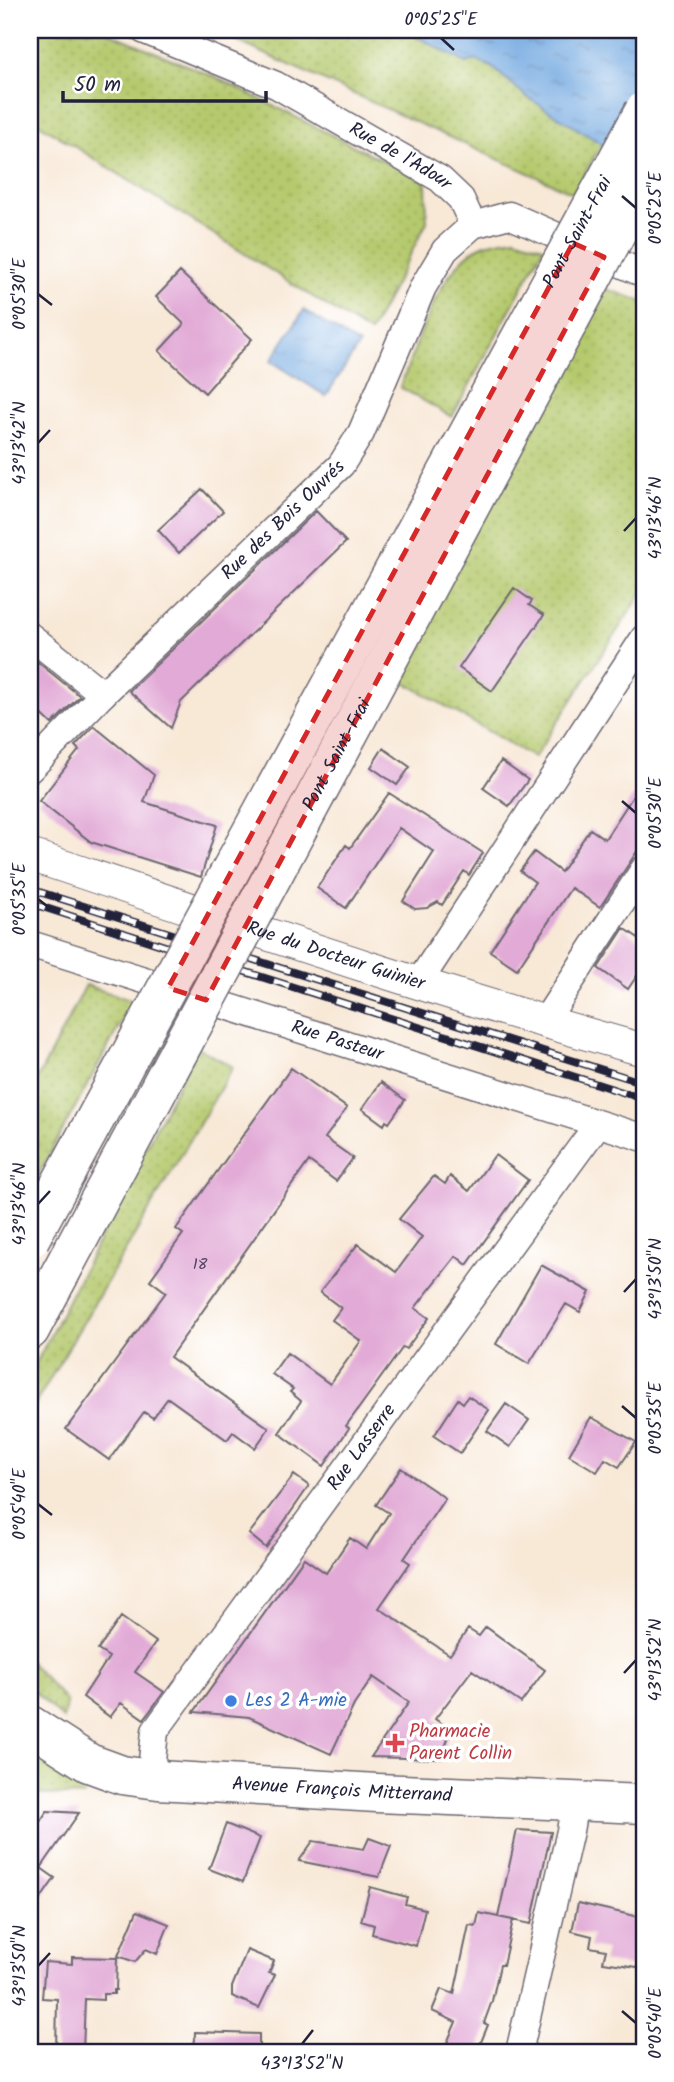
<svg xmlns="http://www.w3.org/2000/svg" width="674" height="2082" font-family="Kalam,sans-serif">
  <defs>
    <pattern id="grass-dots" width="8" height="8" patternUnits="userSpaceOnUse" patternTransform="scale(1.75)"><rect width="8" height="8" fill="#b5c96d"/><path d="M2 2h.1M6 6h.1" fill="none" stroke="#9bac5f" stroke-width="1.8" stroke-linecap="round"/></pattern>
    <pattern id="water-ripples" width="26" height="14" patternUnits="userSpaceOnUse" patternTransform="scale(1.75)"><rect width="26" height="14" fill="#72a8e0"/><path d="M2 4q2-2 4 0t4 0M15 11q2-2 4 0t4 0" fill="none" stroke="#5d88b7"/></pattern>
  </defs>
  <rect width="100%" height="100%" fill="#fff"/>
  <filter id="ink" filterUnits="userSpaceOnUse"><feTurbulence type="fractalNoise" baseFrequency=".0143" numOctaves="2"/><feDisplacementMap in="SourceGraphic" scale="14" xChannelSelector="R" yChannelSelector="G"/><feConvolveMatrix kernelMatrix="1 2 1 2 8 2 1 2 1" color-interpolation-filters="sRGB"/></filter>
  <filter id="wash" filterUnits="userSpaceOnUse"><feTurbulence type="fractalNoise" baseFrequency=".00686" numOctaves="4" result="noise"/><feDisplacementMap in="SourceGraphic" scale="28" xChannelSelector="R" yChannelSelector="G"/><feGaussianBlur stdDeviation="1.57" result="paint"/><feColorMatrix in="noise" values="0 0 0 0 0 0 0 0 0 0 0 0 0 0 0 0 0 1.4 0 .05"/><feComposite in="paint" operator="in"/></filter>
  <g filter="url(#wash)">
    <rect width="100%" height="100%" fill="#f8e8d6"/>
    <path fill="url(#grass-dots)" stroke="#6c7654" stroke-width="2" d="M30,30H103L219,79L426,182L427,222L370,333L30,118Z
      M212,30H405L466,63L476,60L492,67L527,97L602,144L573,193Z
      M515,238L544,247L452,417L400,387C417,346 440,263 483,245C493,241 505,240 515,238Z
      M606,289L644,302V590L534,758L394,676Z
      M86,985L133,1001L30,1190V1093Z
      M197,1047L233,1067L30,1413V1375Z
      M30,1662L67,1702L63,1719L30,1688Z
      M30,1747L83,1782L84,1796L30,1794Z"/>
    <path fill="url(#water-ripples)" stroke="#4a658e" stroke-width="2" d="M405,30H644V163L602,144L527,97L492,67L476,60L466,63Z
      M304,310L359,345L326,396L271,361Z"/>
    <g id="blocks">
      <path fill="#e2abd7" d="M180,272L252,339L205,393L159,351L184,324L156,297Z
        M202,489L223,511L179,553L158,530Z
        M316,511L346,542L181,702L171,728L129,691Z
        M514,588L532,601L529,605L544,615L492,691L459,668Z
        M30,656L80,696L52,724L30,703Z
        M94,726L154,775L144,802L217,825L201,877L91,842L39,801L79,750L75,746Z
        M383,748L410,767L397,785L371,767Z
        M501,761L528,780L509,806L483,788Z
        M644,779V841L600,907L571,888L517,969L490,951L535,882L520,871L534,852L561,872L590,829L605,839Z
        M389,793L483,853L469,875L464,871L442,905L438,902L427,908L415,909L403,901L434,852L399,828L346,908L317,888L346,845L350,848Z
        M624,928L644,942V965L628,989L598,968Z
        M291,1068L347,1108L325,1138L353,1158L336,1181L309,1161L170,1357L269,1428L255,1448L233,1432L227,1440L168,1398L153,1418L144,1412L109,1460L66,1429L166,1292L150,1280L183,1234L176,1229Z
        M381,1082L405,1100L389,1123L386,1121L384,1125L362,1109Z
        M495,1155L528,1180L467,1265L456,1256L415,1308L429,1318L406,1349L403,1347L346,1426L349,1428L324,1466L279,1433L301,1401L290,1392L293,1389L272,1374L287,1353L330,1384L361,1341L332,1320L341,1308L320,1292L358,1244L396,1272L422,1237L399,1219L434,1176L445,1184L450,1176L469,1191Z
        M541,1265L590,1292L580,1312L566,1304L529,1364L496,1344Z
        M468,1396L489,1410L460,1453L434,1436L458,1399L463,1403Z
        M506,1404L529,1420L510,1447L487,1431Z
        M591,1417L636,1442L619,1467L605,1459L597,1472L569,1455Z
        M401,1468L445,1498L404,1559L410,1563L379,1608L450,1655L468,1629L479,1636L486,1627L545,1670L521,1703L472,1670L435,1719L451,1730L441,1759L371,1757L409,1702L373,1677L354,1705L331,1754L249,1717L194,1712L304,1558L326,1573L350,1538L366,1549L389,1513L376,1505Z
        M294,1475L309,1486L266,1548L249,1534Z
        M121,1617L156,1642L135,1672L164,1692L144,1719L121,1703L110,1717L83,1697L109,1657L98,1650Z
        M47,1811L79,1813L41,1868L55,1878L30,1914V1837Z
        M226,1824L260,1838L243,1882L209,1869Z
        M517,1830L551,1832L531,1924L498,1917Z
        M369,1838L391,1846L379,1877L299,1861L313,1841L364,1849Z
        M370,1887L407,1897L405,1904L425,1909L416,1946L372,1934L374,1925L361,1921Z
        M578,1903L644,1918V1968L603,1962L606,1950L590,1947L592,1936L572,1931Z
        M137,1911L169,1924L157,1954L146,1949L135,1962L118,1956Z
        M479,1913L513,1920L503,1965H500L492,2001L484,2023L488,2025L477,2052H443L456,2022L432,2011L441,1989L454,1994L469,1925L476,1926Z
        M247,1950L274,1961L269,1973L275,1975L259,2008L232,1996V1987Z
        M72,1957L117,1958L116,1990H114V1994H103V2000L85,1999L83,2052H56L57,1999L42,1998L45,1962L72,1964Z
        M195,2032L259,2034V2052H194Z"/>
    </g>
  </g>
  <g filter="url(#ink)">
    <use href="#blocks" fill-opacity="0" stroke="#6d6771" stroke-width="2"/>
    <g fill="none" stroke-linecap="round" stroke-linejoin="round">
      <g stroke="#6d6771" stroke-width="29">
        <g id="minor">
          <path id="s1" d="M143,30L276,85L440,179L461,199L473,225"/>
          <path d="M30,636L103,694"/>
          <path id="s2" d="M30,769L103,694L341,465L361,433L423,287L445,250L473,225L509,215L644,274"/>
          <path id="s3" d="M30,944L644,1138"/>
          <path d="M419,982L644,638"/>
          <path d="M545,1021L644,869"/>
          <path id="s4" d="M158,1780L152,1761L155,1731L598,1124"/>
          <path d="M519,2052L570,1831L575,1801"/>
        </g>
      </g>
      <g stroke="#6d6771" stroke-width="34">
        <g id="tertiary">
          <path id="s5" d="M30,855C233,923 437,993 644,1050"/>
        </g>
      </g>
      <g stroke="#6d6771" stroke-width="41">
        <g id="primary">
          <path d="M30,1330L61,1272"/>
          <path id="s6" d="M30,1725L89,1763L122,1775L158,1780L377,1793L644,1804"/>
        </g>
      </g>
      <use href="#minor" stroke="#fff" stroke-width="26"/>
      <use href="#tertiary" stroke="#fff" stroke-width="32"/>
      <use href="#primary" stroke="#fff" stroke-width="38"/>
      <g stroke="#22223b" stroke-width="8">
        <path id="rail" d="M30,889L644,1083
          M30,903L644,1099"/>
      </g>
      <use href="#rail" stroke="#fff" stroke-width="5" stroke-dasharray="16" stroke-linecap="butt"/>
      <g stroke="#6d6771" stroke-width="41" stroke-linecap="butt">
        <g id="primary-bridge">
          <path id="s7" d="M30,1239L644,111"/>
          <path id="s8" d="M61,1272L644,181"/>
        </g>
      </g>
      <use href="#primary-bridge" stroke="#fff" stroke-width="38"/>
    </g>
  </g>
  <path fill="#d62828" fill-opacity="0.2" stroke="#d62828" stroke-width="5" stroke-dasharray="14 9" stroke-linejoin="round" d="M573,243L604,257L206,1000L168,988Z"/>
  <path fill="none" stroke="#22223b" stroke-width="2.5" d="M441,38L454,50M622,196L636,208M38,294L52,305M38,443L50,430M624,531L636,518M622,801L636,813M38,899L52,910M38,1204L50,1191M624,1292L636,1279M622,1406L636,1418M38,1504L52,1515M624,1673L636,1660M38,1966L50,1953M622,2011L636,2023M302,2044L313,2030"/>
  <circle fill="#3f7fe0" stroke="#fff" stroke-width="2.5" cx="231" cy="1701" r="7"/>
  <path fill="#e0444e" stroke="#fff" stroke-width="2.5" d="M391.5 1732.5h7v7h7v7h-7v7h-7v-7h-7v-7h7z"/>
  <g text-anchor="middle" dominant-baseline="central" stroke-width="7" stroke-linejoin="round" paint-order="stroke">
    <g font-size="16" fill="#524462">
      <text x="200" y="1264">18</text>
    </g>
    <g font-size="19" fill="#22223b" stroke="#fff">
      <text stroke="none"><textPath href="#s1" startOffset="287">Rue de l'Adour</textPath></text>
      <text stroke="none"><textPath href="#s7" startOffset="1146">Pont Saint-Frai</textPath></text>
      <text stroke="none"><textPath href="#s2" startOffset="355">Rue des Bois Ouvrés</textPath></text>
      <text stroke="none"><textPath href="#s8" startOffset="586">Pont Saint-Frai</textPath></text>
      <text stroke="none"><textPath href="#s5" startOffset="322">Rue du Docteur Guinier</textPath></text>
      <text stroke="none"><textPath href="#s3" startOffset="322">Rue Pasteur</textPath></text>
      <text stroke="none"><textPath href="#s4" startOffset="401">Rue Lasserre</textPath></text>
      <text stroke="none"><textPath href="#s6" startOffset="326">Avenue François Mitterrand</textPath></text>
    </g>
    <g font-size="19" fill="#366cbe" stroke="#fff" text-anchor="start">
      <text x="245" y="1701">Les 2 A-mie</text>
    </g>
    <g font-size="19" fill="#be3a42" stroke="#fff" text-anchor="start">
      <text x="409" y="1732">Pharmacie<tspan x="409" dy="22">Parent Collin</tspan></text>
    </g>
  </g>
  <rect width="674" height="2082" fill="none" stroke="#fff" stroke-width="77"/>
  <path d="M63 91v10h203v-10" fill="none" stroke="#22223b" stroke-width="3.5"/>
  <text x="74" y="91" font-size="21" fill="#22223b" stroke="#ffffff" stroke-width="5" paint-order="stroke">50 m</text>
  <rect x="38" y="38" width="598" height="2006" fill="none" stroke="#22223b" stroke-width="2.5"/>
  <g font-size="18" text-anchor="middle" fill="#22223b">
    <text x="441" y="25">0°05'25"E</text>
    <text transform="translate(655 208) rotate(-90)" y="6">0°05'25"E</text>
    <text transform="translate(19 294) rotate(-90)" y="6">0°05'30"E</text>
    <text transform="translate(19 443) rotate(-90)" y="6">43°13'42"N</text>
    <text transform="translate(655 518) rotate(-90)" y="6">43°13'46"N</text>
    <text transform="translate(655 813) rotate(-90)" y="6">0°05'30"E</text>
    <text transform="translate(19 899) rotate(-90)" y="6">0°05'35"E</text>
    <text transform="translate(19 1204) rotate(-90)" y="6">43°13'46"N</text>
    <text transform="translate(655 1279) rotate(-90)" y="6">43°13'50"N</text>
    <text transform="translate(655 1418) rotate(-90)" y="6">0°05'35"E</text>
    <text transform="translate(19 1504) rotate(-90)" y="6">0°05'40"E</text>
    <text transform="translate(655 1660) rotate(-90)" y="6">43°13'52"N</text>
    <text transform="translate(19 1966) rotate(-90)" y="6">43°13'50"N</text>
    <text transform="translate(655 2023) rotate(-90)" y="6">0°05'40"E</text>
    <text x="302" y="2069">43°13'52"N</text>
  </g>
</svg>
